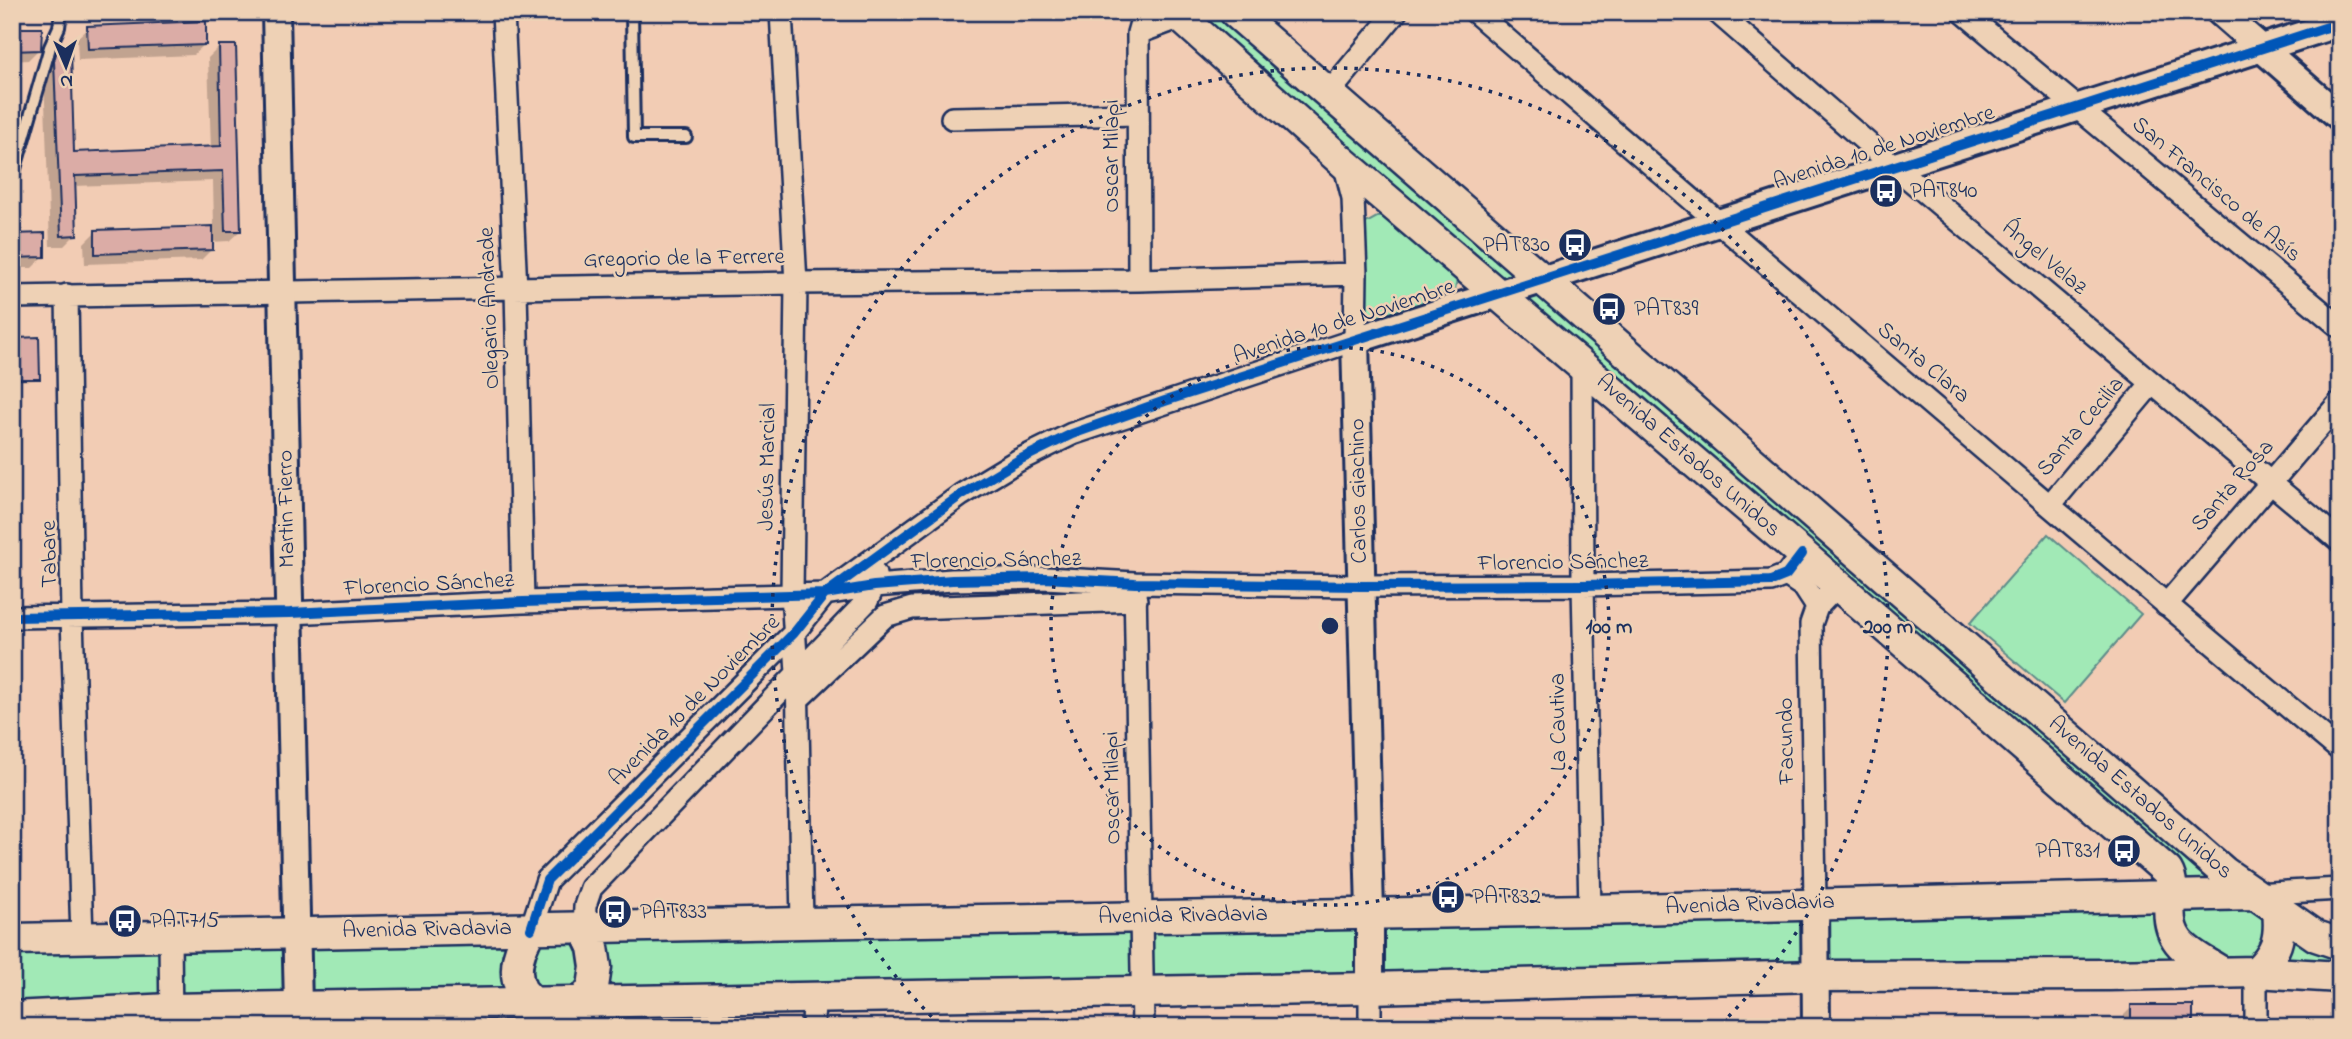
<svg xmlns="http://www.w3.org/2000/svg" width="2352" height="1039" font-family="'Indie Flower',sans-serif">
  <rect width="100%" height="100%" fill="#f2ccb4"/>
  <filter id="ink" filterUnits="userSpaceOnUse"><feTurbulence type="fractalNoise" baseFrequency=".0143" numOctaves="2"/><feDisplacementMap in="SourceGraphic" scale="14" xChannelSelector="R" yChannelSelector="G"/><feConvolveMatrix kernelMatrix="1 2 1 2 8 2 1 2 1" color-interpolation-filters="sRGB"/></filter>
  <g filter="url(#ink)">
    <path fill="#a1e9b6" stroke="#5e8c8a" stroke-width="2" d="M1175,12H1235L2224,872L2340,944V977L12,1017V939L2170,896L2172,879Z
      M1389,216L1457,279L1455,290C1427,298 1400,318 1371,319L1366,307V223L1377,217Z
      M2048,534L2141,614L2064,703L1970,623Z"/>
    <path fill="#0003" d="M88,28L204,45L193,55L78,60L77,38Z
      M12,30L39,49L28,60L12,61Z
      M219,47L240,231L229,241L211,242L212,249L201,260L85,264L84,243L95,232L214,227L213,181L74,186L75,235L64,246H50L44,73L47,63L58,52L73,154L211,149L208,58Z
      M12,236L43,257L32,268H12Z
      M17,340L38,378L36,380L17,381L15,342Z
      M2132,1007L2191,1027H2124V1015Z"/>
    <path fill="#dbaca6" stroke="#1b2f5e" stroke-width="2" d="M206,21V45L88,49L87,26Z
      M12,28H42L41,50L12,51Z
      M219,45H236L241,231H225L223,171L75,176L77,235L61,236L54,61L57,50H71L74,152L221,146Z
      M213,226V250L95,254V230Z
      M45,233V257L12,258V234Z
      M39,337L40,379H18L17,338Z
      M2131,1005H2193V1027H2131Z"/>
    <g fill="none" stroke-linecap="round" stroke-linejoin="round">
      <g stroke="#1b2f5e" stroke-width="16">
        <path id="service" d="M632,12L634,137H686
          M12,179L50,47L59,27L61,12"/>
      </g>
      <g stroke="#1b2f5e" stroke-width="26">
        <path id="minor" d="M503,12L516,289L523,602
          M781,12L796,283L792,593L797,673L802,923
          M1475,12C1761,260 2049,507 2340,750
          M1717,12L1895,167L2340,541
          M1963,12L2340,327
          M1138,33L1181,17
          M1328,94L1396,12
          M952,118L1138,114
          M1139,280L1138,33L1144,12
          M67,295L72,617L82,938
          M12,297L796,283L1139,280L1356,274
          M1582,365L1583,585L1590,910
          M2050,505L2152,383
          M1786,575L1804,587L1817,607
          M1135,583L1143,1027
          M2166,605L2340,402
          M12,617L290,613L523,602L825,594L874,586L952,580L1045,578L1135,583L1361,586L1583,585L1771,581L1786,575L1802,554
          M798,699L885,616L912,608L1136,600
          M2254,894L2340,889
          M1815,903L1811,624L1817,607L1837,586
          M584,928L585,906L591,888L867,601L874,586L875,574
          M531,929L547,880L794,633L825,594L961,495L1019,460L1072,434L1355,340L1356,274L1353,198L1344,163
          M170,937L171,1027
          M2256,972V1027
          M1370,988V1027
          M813,1027L814,998"/>
      </g>
      <g stroke="#1b2f5e" stroke-width="32">
        <path id="tertiary" d="M276,12L298,1006
          M2220,12L2340,117
          M1815,903L1816,1027
          M1370,988V912L1355,340L2340,23"/>
      </g>
      <g stroke="#1b2f5e" stroke-width="35">
        <path id="secondary" d="M1175,12L1344,163L1802,554L2167,871C2173,881 2171,891 2170,903C2165,945 2192,953 2221,972
          M1235,12L2224,872L2316,936L2340,944
          M531,929C521,946 511,968 521,989C523,993 529,998 532,1002
          M12,939L802,923L1590,910L2254,894
          M2256,972C2277,952 2281,939 2278,910
          M12,1017L170,1009L1370,988L1817,976L2109,975L2256,972L2340,977
          M583,1027V1001L593,987L596,967L593,947L584,928"/>
      </g>
      <use href="#service" stroke="#eed1b5" stroke-width="10"/>
      <use href="#minor" stroke="#eed1b5" stroke-width="21"/>
      <use href="#tertiary" stroke="#eed1b5" stroke-width="26"/>
      <use href="#secondary" stroke="#eed1b5" stroke-width="30"/>
      <g stroke="#eed1b5" stroke-width="15">
        <path id="cycleway" d="M12,617L290,613L523,602L825,594L874,586L952,580L1045,578L1135,583L1361,586L1583,585L1771,581L1786,575L1802,554
          M531,929L547,880L794,633L825,594L961,495L1019,460L1072,434L1165,401L2340,23"/>
      </g>
      <use href="#cycleway" stroke="#0057b8" stroke-width="10"/>
    </g>
  </g>
  <g fill="none" stroke="#1b2f5e" stroke-width="3.5" stroke-dasharray="3.5 7">
    <circle cx="1330" cy="626" r="279"/>
    <path d="M939 1024A558 558 0 1 1 1721 1024"/>
  </g>
  <defs>
    <g id="bus-disc" transform="scale(1.75)"><circle r="9.5" fill="#1b2f5e" stroke="#eed1b5"/><path d="M-5-6H5V4H4V6H2V4H-2V6H-4V4H-5ZM-3.5-4V0h7V-4ZM-3.5 1.2v1.5H-2V1.2ZM2 1.2v1.5H3.5V1.2Z" fill="#fff"/></g>
  </defs>
  <g fill-rule="evenodd">
    <use href="#bus-disc" x="1886" y="191"/>
    <use href="#bus-disc" x="1575" y="245"/>
    <use href="#bus-disc" x="1609" y="309"/>
    <use href="#bus-disc" x="2124" y="851"/>
    <use href="#bus-disc" x="1448" y="897"/>
    <use href="#bus-disc" x="615" y="912"/>
    <use href="#bus-disc" x="125" y="921"/>
  </g>
  <g text-anchor="middle" dominant-baseline="central" stroke-width="5" stroke-linejoin="round" paint-order="stroke">
    <g font-size="23" fill="#1b2f5e" stroke="#eed1b5">
      <text transform="translate(1884 148) rotate(-18)">Avenida 10 de Noviembre</text>
      <text transform="translate(1112 156) rotate(-90)">Oscar Milapi</text>
      <text transform="translate(2216 190) rotate(40)">San Francisco de Asís</text>
      <text transform="translate(2044 258) rotate(40)">Ángel Velaz</text>
      <text transform="translate(684 259) rotate(-1)">Gregorio de la Ferrere</text>
      <text transform="translate(490 308) rotate(-92)">Olegario Andrade</text>
      <text transform="translate(1344 322) rotate(-18)">Avenida 10 de Noviembre</text>
      <text transform="translate(1923 363) rotate(40)">Santa Clara</text>
      <text transform="translate(2081 427) rotate(-50)">Santa Cecilia</text>
      <text transform="translate(1688 456) rotate(41)">Avenida Estados Unidos</text>
      <text transform="translate(768 467) rotate(-89)">Jesús Marcial</text>
      <text transform="translate(2233 486) rotate(-49)">Santa Rosa</text>
      <text transform="translate(1359 491) rotate(-91)">Carlos Giachino</text>
      <text transform="translate(287 509) rotate(-91)">Martin Fierro</text>
      <text transform="translate(50 554) rotate(-91)">Tabare</text>
      <text transform="translate(996 561) rotate(-1)">Florencio Sánchez</text>
      <text transform="translate(1563 563) rotate(-1)">Florencio Sánchez</text>
      <text transform="translate(429 585) rotate(-3)">Florencio Sánchez</text>
      <text transform="translate(695 701) rotate(-45)">Avenida 10 de Noviembre</text>
      <text transform="translate(1559 722) rotate(-91)">La Cautiva</text>
      <text transform="translate(1787 741) rotate(-91)">Facundo</text>
      <text transform="translate(1113 788) rotate(-91)">Oscar Milapi</text>
      <text transform="translate(2140 798) rotate(41)">Avenida Estados Unidos</text>
      <text transform="translate(1750 905) rotate(-2)">Avenida Rivadavia</text>
      <text transform="translate(1183 916) rotate(-1)">Avenida Rivadavia</text>
      <text transform="translate(427 930) rotate(-1)">Avenida Rivadavia</text>
    </g>
    <g font-size="23" fill="#1b2f5e" stroke="#eed1b5" text-anchor="start">
      <text x="1910" y="191">PAT840</text>
      <text x="1550" y="245" text-anchor="end">PAT830</text>
      <text x="1634" y="309">PAT839</text>
      <text x="2100" y="851" text-anchor="end">PAT831</text>
      <text x="1472" y="897">PAT832</text>
      <text x="640" y="912">PAT833</text>
      <text x="150" y="921">PAT715</text>
    </g>
  </g>
  <circle cx="1330" cy="626" r="10" fill="#1b2f5e" stroke="#eed1b5" stroke-width="3.5"/>
  <g font-size="21" text-anchor="middle" font-weight="bold" fill="#1b2f5e" stroke="#eed1b5" stroke-width="5" stroke-linejoin="round" paint-order="stroke">
    <text x="1609" y="633">100 m</text>
    <text x="1888" y="633">200 m</text>
  </g>
  <rect width="2352" height="1039" fill="none" stroke="#eed1b5" stroke-width="42"/>
  <rect x="21" y="21" width="2310" height="997" fill="none" stroke="#1b2f5e" stroke-width="2.5" filter="url(#ink)"/>
  <g transform="translate(66 66) rotate(178)" stroke="#eed1b5" stroke-width="5" paint-order="stroke">
  <path d="M0-5L12 26L0 18L-12 26Z" fill="#1b2f5e"/>
  <text y="-10" font-size="19" font-weight="bold" text-anchor="middle" fill="#1b2f5e">N</text>
  </g>
</svg>
